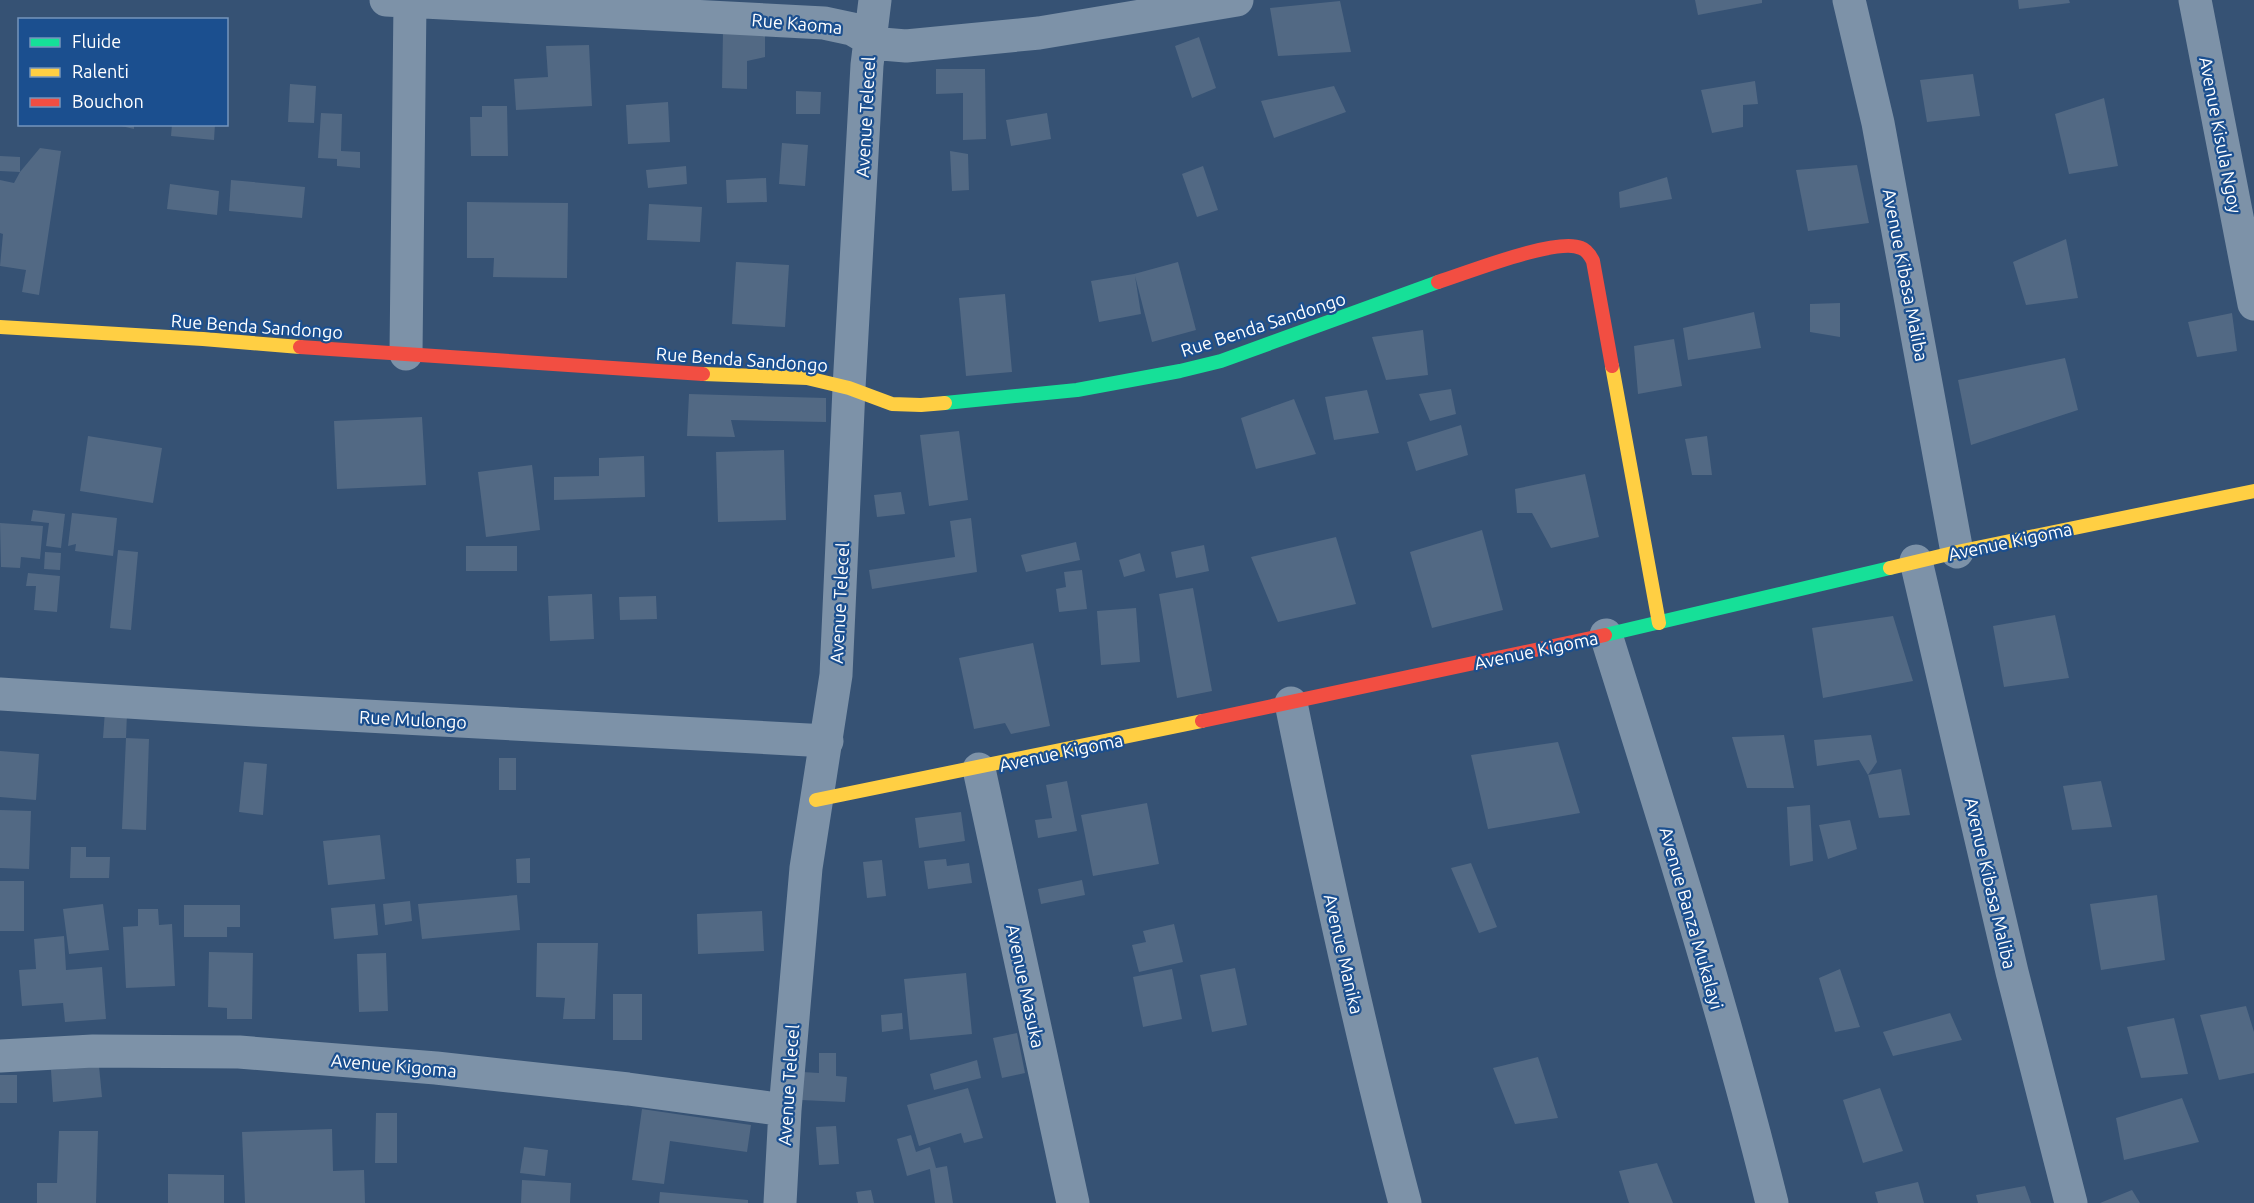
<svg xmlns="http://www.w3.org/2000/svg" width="2254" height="1203" font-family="Ubuntu,sans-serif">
  <rect width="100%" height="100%" fill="#365274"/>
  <path fill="#526984" d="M1695,0H1762V3L1698,15Z
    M2018,0H2069L2070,3L2019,9Z
    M1340,1L1351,52L1278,56L1270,8Z
    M723,31L765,33V57L747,61V89L722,88Z
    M1199,37L1216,88L1192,98L1175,46Z
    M589,45L592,106L516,110L514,79L548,77L546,46Z
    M936,69H985L986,139L963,140V93L936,94Z
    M1973,74L1980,116L1927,122L1920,80Z
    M1755,81L1758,104L1743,105V127L1712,133L1701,90Z
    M290,84L316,86L314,123L288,122Z
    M1334,86L1346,112L1274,138L1261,101Z
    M796,91L821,92L820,114H796Z
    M2104,98L2118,166L2069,174L2055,114Z
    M668,102L670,142L628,144L626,105Z
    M482,106H507L508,156H471L470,117H482Z
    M321,113L342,114L341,151L360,152V168L337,166V159L318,158Z
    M1047,113L1051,139L1011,146L1006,120Z
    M113,124H134V129Z
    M172,124H215L214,140L171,136Z
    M782,143L808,145L805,186L779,184Z
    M40,148L61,151L39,295L22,292L26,270L0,266L3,234L0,233V180L14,183L20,172Z
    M950,151L968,154L969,190L952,191Z
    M0,156L20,157V172L0,171Z
    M1857,165L1869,223L1808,231L1796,170Z
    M686,166L687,184L648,188L646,170Z
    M1203,166L1218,210L1197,217L1182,174Z
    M1667,177L1672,199L1620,208L1619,192Z
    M766,178L767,202L727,203L726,180Z
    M231,180L305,187L302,218L229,211Z
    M170,184L219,191L217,215L167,209Z
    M467,202L568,203L567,278L493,277L494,258H467Z
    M649,204L702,207L700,242L647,240Z
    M2066,239L2078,298L2026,305L2013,262Z
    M736,262L789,265L785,327L732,324Z
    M1178,262L1196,330L1152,342L1135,276L1141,314L1099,322L1091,281L1134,274Z
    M1005,294L1012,372L966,376L959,298Z
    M1840,303V337L1810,332V304Z
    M1754,312L1761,348L1688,360L1683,328Z
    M2232,313L2237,351L2197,357L2188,322Z
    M1423,330L1428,375L1386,380L1372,337Z
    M1674,339L1682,386L1638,394L1634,346Z
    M2065,358L2078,410L1971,445L1958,380Z
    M1451,389L1456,414L1430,421L1419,394Z
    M1367,390L1379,433L1334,440L1325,397Z
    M689,394L826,398V422L731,420L735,437L687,436Z
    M1294,399L1316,454L1256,469L1241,418Z
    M422,417L426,485L337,489L334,421Z
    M1461,425L1468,455L1416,471L1407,442Z
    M959,431L968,500L929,506L920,435Z
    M88,436L162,448L153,503L80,491Z
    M1707,436L1712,475H1692L1685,439Z
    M784,450L786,520L718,522L716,452Z
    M644,456L645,497L554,500V477L599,476V458Z
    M532,465L540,530L486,537L478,472Z
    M1585,474L1599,537L1551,548L1532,513H1517L1515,489Z
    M901,492L905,514L877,517L874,495Z
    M33,510L65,514L61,548L46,546L49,523L31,521Z
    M72,513L117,518L113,556L75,551L76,544L68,546Z
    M971,518L977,572L872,589L869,570L955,557L950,521Z
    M0,523L43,526L40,559L21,557L20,568L1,567Z
    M1482,530L1503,610L1432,628L1410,552Z
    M1336,537L1356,604L1278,622L1251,557Z
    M1076,542L1080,560L1026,572L1021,555Z
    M1204,545L1209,571L1176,578L1171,552Z
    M466,546H517V571H466Z
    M118,550L138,552L131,630L110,628Z
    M45,552L61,553L60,570L44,569Z
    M1140,553L1145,571L1124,577L1119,560Z
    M1082,570L1087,609L1059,612L1056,589L1066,587L1064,572Z
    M28,573L60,576L57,612L34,610L36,586H26Z
    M1193,588L1212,691L1177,698L1159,594Z
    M592,594L594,639L550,641L548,596Z
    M656,596L657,619L620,620L619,597Z
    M1136,608L1140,662L1101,665L1097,611Z
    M2055,615L2069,678L2004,687L1993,626Z
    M1893,616L1913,681L1823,698L1812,628Z
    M1033,643L1050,726L1011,734L1005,723L974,729L959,658Z
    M105,711L127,713L126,738H103Z
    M1784,735L1794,788H1747L1732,737Z
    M1871,735L1877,762L1868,775L1901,769L1910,815L1879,818L1868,775L1859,760L1817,766L1814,740Z
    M126,738L149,739L146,830L122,829Z
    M1558,742L1580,813L1488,829L1471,755Z
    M0,751L39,754L36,800L0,797Z
    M499,758H516V790H499Z
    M244,762L267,764L263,815L239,812Z
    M1067,781L1077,831L1038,838L1035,820L1052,818L1046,785Z
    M2101,781L2112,827L2072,830L2063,786Z
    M1147,803L1159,864L1093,876L1081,815Z
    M1810,805L1813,861L1790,866L1787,807Z
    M0,810L31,811L29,869L0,868Z
    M961,812L965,841L919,848L915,818Z
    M1850,820L1857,849L1828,859L1819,825Z
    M380,835L385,879L328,885L323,841Z
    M71,847H86V857H110L109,878H70Z
    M530,858V883H517L516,859Z
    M946,859L947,866L969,863L972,883L928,889L924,861Z
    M882,860L886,896L867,898L863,862Z
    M1471,863L1497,927L1479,933L1451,868Z
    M1082,880L1085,895L1041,904L1038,889Z
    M0,881H24V931H0Z
    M517,895L520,930L422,939L418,904Z
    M2157,895L2165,960L2101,970L2090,904Z
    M410,901L412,921L385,925L383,904Z
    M103,904L109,950L69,954L63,909Z
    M375,904L378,935L334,939L331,908Z
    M184,905H240V927H227V937H184Z
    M138,909H158L159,925L172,924L175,986L126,988L123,927L138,926Z
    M762,911L764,951L698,954L697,914Z
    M1174,924L1183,962L1139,972L1132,945L1146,942L1143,931Z
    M64,936L66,970L102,967L106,1019L65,1022L63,1003L22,1006L19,970L36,969L34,939Z
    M537,943H598L595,1019H563L565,998L536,997Z
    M209,952L253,953L252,1019H227V1008L208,1007Z
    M386,953L388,1011L359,1012L357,954Z
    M1235,968L1247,1025L1212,1032L1200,975Z
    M1172,969L1182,1019L1143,1027L1133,977Z
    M1840,969L1860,1027L1835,1032L1819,978Z
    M966,973L972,1034L910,1040L904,979Z
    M613,994H642V1040H613Z
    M2246,1006L2254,1032V1073L2219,1080L2200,1015Z
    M902,1013L903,1029L882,1032L881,1015Z
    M1950,1013L1962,1040L1893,1056L1883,1032Z
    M2174,1018L2188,1074L2141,1078L2127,1027Z
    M1017,1033L1025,1073L1002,1078L993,1038Z
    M819,1053H836V1076L847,1077L845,1102L801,1100L802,1072L819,1073Z
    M1538,1057L1558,1118L1515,1124L1493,1068Z
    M977,1060L981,1078L934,1090L930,1074Z
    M99,1066L102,1097L53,1102L51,1070Z
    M0,1075H17V1103H0Z
    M968,1088L983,1138L964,1143L961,1133L919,1146L907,1105Z
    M1880,1088L1903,1151L1863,1163L1843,1100Z
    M2182,1098L2199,1142L2124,1160L2116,1118Z
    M642,1109L751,1125L747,1152L670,1141L664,1184L632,1180Z
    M376,1113H397V1163H375Z
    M836,1126L839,1164L819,1165L816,1127Z
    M332,1129L333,1171L364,1170L365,1203H245L242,1132Z
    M59,1131H98L96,1203H37V1183H57Z
    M911,1135L916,1152L930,1147L936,1168L947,1166L953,1203H935L930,1169L907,1176L897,1139Z
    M524,1147L548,1150L545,1176L520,1173Z
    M1657,1163L1673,1203H1629L1619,1171Z
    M168,1174L224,1175V1203H168Z
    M522,1180L571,1183L570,1203H521Z
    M1918,1182L1924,1203H1878L1875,1192Z
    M2025,1186L2031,1203H1978L1976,1195Z
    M871,1190L874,1203H858L856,1192Z
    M2132,1190L2140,1203H2100Z
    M660,1192L748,1200V1203H659Z"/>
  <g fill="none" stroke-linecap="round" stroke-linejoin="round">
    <path stroke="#7d92a8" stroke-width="33" d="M386,0L824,23L852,29L869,39L882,44L906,46L1039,33L1237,0
      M1849,0L1878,123L1957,552
      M2195,0L2254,304
      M406,354L410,1
      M1916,561L2012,972L2071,1203
      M1606,635C1665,823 1725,1012 1772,1203
      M0,694L255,710L827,741
      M1291,703C1325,871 1361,1037 1405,1203
      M979,769L1073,1203
      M0,1056L93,1051L239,1052L436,1068L628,1089L785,1110
      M780,1203L785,1110L806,868L836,675L849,388L867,65L875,0"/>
    <path stroke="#16e098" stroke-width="14" d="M945,403L1077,390L1180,371L1221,361L1438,282
      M1605,635L1890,568"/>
    <path stroke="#ffcf43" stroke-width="14" d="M0,327L203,339L300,347
      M1612,366L1659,623
      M703,374L807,378L849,388L892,404L921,405L945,403
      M1890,568L1957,552L2254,491
      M816,800L1202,721"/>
    <path stroke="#f24e42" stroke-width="14" d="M1438,282C1467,273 1556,237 1581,248C1587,250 1590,255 1593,261L1612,366
      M300,347L703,374
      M1202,721L1605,635"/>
  </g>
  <g text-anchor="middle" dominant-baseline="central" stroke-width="4.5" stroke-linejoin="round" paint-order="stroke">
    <g font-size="18" fill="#fff" stroke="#1b4f8f">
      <text transform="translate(797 23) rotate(5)">Rue Kaoma</text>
      <text transform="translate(865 117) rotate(-87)">Avenue Telecel</text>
      <text transform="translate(2221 135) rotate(79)">Avenue Kisula Ngoy</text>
      <text transform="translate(1906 275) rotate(79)">Avenue Kibasa Maliba</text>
      <text transform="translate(1263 324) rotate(-18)">Rue Benda Sandongo</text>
      <text transform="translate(257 326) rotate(4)">Rue Benda Sandongo</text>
      <text transform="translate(742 359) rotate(4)">Rue Benda Sandongo</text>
      <text transform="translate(2010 541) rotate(-12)">Avenue Kigoma</text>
      <text transform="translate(839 603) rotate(-87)">Avenue Telecel</text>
      <text transform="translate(1536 650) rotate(-12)">Avenue Kigoma</text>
      <text transform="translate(413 719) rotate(3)">Rue Mulongo</text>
      <text transform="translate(1061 752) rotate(-12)">Avenue Kigoma</text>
      <text transform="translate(1991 883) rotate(77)">Avenue Kibasa Maliba</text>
      <text transform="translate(1692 918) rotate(74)">Avenue Banza Mukalayi</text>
      <text transform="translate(1344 954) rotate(77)">Avenue Manika</text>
      <text transform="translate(1026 986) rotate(78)">Avenue Masuka</text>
      <text transform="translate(394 1065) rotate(5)">Avenue Kigoma</text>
      <text transform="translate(788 1085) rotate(-86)">Avenue Telecel</text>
    </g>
  </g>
  <rect x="18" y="18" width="210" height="108" fill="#1b4f8f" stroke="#7695bc" stroke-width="1.5"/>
  <rect x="30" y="38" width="30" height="9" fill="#16e098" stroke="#7695bc" stroke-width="1.5"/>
  <text x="72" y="48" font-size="18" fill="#ffffff">Fluide</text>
  <rect x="30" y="68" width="30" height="9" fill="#ffcf43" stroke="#7695bc" stroke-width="1.5"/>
  <text x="72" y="78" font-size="18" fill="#ffffff">Ralenti</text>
  <rect x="30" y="98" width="30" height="9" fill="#f24e42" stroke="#7695bc" stroke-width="1.5"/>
  <text x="72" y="108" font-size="18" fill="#ffffff">Bouchon</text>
</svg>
